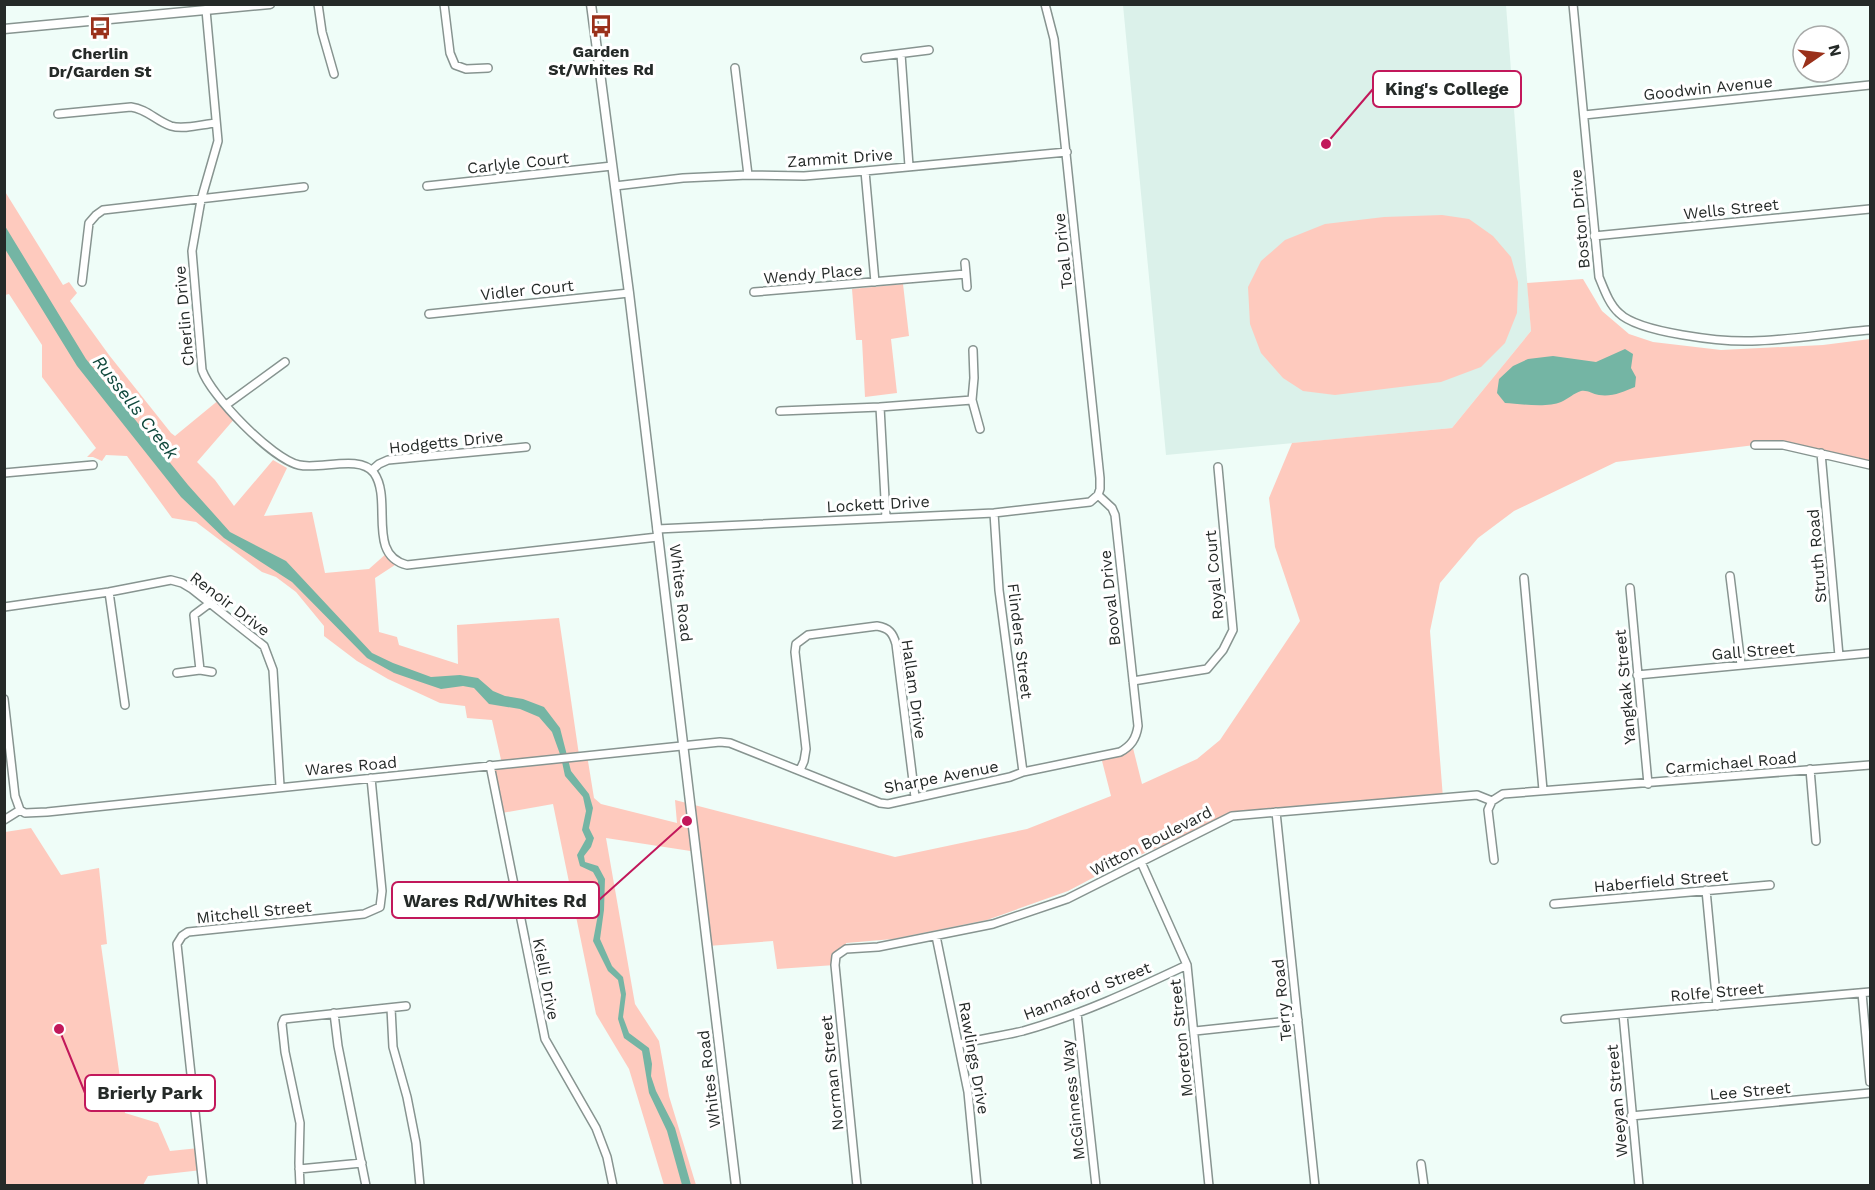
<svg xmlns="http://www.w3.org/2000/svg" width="1875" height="1190" font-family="'Work Sans',sans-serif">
  <rect width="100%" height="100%" fill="#effdf8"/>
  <path fill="#dbf1ea" d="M1123,5H1506L1531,331L1452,428L1166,455Z"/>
  <path fill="#fecabe" d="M4,190L63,285L69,282L77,293L70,301L109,355L171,433L175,436L220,399L236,417L197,462L215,480L234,506L273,460L287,468L264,516L312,512L325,573L369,569L387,553L398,563L375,578L379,632L397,637L399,645L458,664L457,625L559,618L579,755H587L594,798L601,804L677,823L675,800L895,857L1027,829L1111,796L1101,757L1132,744L1142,784L1197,759L1220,740L1300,621L1275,547L1269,498L1292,443L1452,428L1531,331L1527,283L1583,279L1602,311L1629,334L1653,342L1721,350L1823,345L1870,339V465L1821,453L1755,445L1616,462L1514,511L1478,538L1440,583L1430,631L1443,798L1227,818L1119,864L1068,891L987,920L893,939L846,943V949L839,953L835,965L777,969L773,941L708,946L697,852L606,838L635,1004L659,1041L669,1096L696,1185H664L629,1069L596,1014L553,804L502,813L493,765L502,764L492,720L467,718L465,706L440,703L388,679L357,661L324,636V626L296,592L276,577L262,572L196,522L172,518L127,456L106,455L102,461L93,457H87L96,448L42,377V345L9,294L5,295Z
    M1442,215L1469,219L1493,236L1511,257L1518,282L1517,313L1505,343L1481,367L1441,382L1335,395L1303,391L1283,378L1261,353L1250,324L1248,287L1261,261L1285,240L1325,224L1384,217Z
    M903,284L909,336L891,339L897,393L865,397L862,340H856L852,289Z
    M31,828L61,875L99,868L107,944L101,945L125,1113L158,1123L170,1151L199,1148L202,1170L148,1176L143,1185L5,1186V832Z"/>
  <path fill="#74b5a4" d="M5,226L86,359L188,485L230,532L286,561L372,653L393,663L431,677L460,675L478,678L493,691L505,696L523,699L544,707L560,728L571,771L589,794L593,808L589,828L594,838L591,847L584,856L585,862L598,866L605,879L604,910L600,939L612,966L623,977L626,994L623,1017L629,1033L649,1048L652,1064L651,1076L656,1091L675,1128L691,1185H682L667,1131L649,1093L642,1051L624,1038L618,1019L621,995L618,980L608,971L593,941L599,909L598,881L593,872L580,866L577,855L586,839L582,830L586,811L583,797L565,776L561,757L552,732L539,717L520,709L489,704L474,688L463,686L441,689L394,673L367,658L292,582L224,538L181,497L77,366L5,249Z
    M1625,349L1633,354L1631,368L1636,377L1635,387C1623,392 1612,397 1599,395C1592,394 1588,390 1581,391C1574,393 1568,399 1561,402C1548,408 1519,404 1505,403L1497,393L1499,379L1513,366L1528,359L1553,356L1596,362Z"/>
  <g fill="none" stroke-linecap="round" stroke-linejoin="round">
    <g stroke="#879490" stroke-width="10">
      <path id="minor" d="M318,4L322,32L334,74
        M444,4L450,53L455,65L466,69L488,68
        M1045,4L1054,39L1100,478V489L1098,495
        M1573,4L1599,277C1604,289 1609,304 1619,313C1639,333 1723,342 1752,341C1791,340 1831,333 1870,330
        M206,10L218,141L201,200L192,251L202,370C211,396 272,459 299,465C320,470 360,454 374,473C393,500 366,555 407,565L658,537
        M901,54L909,166
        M865,58L929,50
        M735,68L748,175
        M58,114L131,107C147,109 156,121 171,126C184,130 203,124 216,123
        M1584,115L1870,85
        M865,171L875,282
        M427,186L612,166
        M615,186L683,178L748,175L804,176L865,171L1067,152
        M1594,236L1870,209
        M965,263L966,274
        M82,282L89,223L96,215L103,210L304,187
        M754,292L966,274L967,287
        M429,314L629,293
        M973,350L974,378L972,400L980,429
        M226,405L285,362
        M780,411L880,407
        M1755,445H1783L1870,465
        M1821,453L1839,656
        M372,470L379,464L388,460L526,447
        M4,473L93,465
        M994,513L999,590L1023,772
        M886,517L880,407L972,400
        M657,529L994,513L1090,502L1098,495
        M1730,576L1741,665
        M1524,578L1543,790
        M1630,588L1648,784
        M109,592L125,705
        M4,607L109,592L171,580L182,583L192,589L264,646L273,670L280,786
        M200,670L194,615L210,603
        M177,673L200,670L212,672
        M1637,675L1870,653
        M1133,681L1207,669L1223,650L1233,630L1218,467
        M4,699L15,796L20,810
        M490,765L545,1039L596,1128L607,1157L613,1186
        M1810,769L1816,841
        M800,770L804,761L806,749L795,652L796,644L808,635L877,626C889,628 893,633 896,644L915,797
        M1492,801L1488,810L1494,860
        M20,810L25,813L47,812L720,742L730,743L880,803L888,804L1010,777L1023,772L1120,752C1131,746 1136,739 1138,726L1115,515L1112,508L1098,495
        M1276,812L1315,1186
        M4,820L20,810
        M1141,862L1187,965L1209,1186
        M1706,890L1717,1006
        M1554,904L1770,885
        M936,936L968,1092L977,1186
        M1862,993L1870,1082
        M391,1008L393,1047L407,1097L416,1143L420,1186
        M334,1013L338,1046L366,1186
        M1077,1013L1096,1186
        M1623,1014L1639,1186
        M1565,1019L1870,992
        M1195,1031L1298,1020
        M959,1044C980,1039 1002,1036 1023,1031C1080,1015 1134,990 1187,965
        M1631,1116L1870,1093
        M1421,1164L1424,1186
        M299,1169L362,1163
        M203,1186L177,944L182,936L188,932L364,914L380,907L382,891L371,778
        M300,1186L299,1163L300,1123L285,1052L282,1024L284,1019L406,1006
        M857,1186L835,965L836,956L846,949L878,947L993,924L1067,899L1232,816L1477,795L1492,801L1503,794L1870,765"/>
    </g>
    <g stroke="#879490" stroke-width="11">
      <path id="tertiary" d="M591,4L629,293L736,1186
        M4,29L270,4"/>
    </g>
    <use href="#minor" stroke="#fff" stroke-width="7"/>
    <use href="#tertiary" stroke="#fff" stroke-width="8"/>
  </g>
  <defs>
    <g id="bus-bare" transform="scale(1.8)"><path d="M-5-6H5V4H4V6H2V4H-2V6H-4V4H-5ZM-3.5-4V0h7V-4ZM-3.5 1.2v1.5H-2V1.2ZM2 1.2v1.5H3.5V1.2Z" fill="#9a311b" stroke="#fff" stroke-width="2.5" paint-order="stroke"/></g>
  </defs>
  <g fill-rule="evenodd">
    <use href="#bus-bare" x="601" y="26"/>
    <use href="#bus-bare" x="100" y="28"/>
  </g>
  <g text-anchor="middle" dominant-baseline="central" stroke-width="6" stroke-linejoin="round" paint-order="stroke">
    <g font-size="16" font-weight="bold" fill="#252a28" stroke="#fff">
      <text x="601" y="51">Garden<tspan x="601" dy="18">St/Whites Rd</tspan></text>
      <text x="100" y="53">Cherlin<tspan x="100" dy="18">Dr/Garden St</tspan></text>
    </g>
    <g font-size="16" fill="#252a28" stroke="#fff">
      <text transform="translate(1708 88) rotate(-6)">Goodwin Avenue</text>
      <text transform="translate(840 158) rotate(-4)">Zammit Drive</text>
      <text transform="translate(518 163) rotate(-6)">Carlyle Court</text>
      <text transform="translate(1731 209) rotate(-6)">Wells Street</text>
      <text transform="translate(1580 219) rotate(-95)">Boston Drive</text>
      <text transform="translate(1063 251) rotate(-96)">Toal Drive</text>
      <text transform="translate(813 274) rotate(-5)">Wendy Place</text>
      <text transform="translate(527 290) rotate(-6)">Vidler Court</text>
      <text transform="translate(184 316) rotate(-95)">Cherlin Drive</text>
      <text transform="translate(446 442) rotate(-6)">Hodgetts Drive</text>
      <text transform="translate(878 504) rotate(-3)">Lockett Drive</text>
      <text transform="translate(1817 556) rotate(-95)">Struth Road</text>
      <text transform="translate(1214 575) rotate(-95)">Royal Court</text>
      <text transform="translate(681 593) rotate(83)">Whites Road</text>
      <text transform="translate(1110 598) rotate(-96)">Booval Drive</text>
      <text transform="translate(230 604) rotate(37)">Renoir Drive</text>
      <text transform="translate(1020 641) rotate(83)">Flinders Street</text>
      <text transform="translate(1753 651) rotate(-5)">Gall Street</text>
      <text transform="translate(1625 687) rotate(-95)">Yangkak Street</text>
      <text transform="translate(914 689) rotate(82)">Hallam Drive</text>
      <text transform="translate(1731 763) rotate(-5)">Carmichael Road</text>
      <text transform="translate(351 766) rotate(-5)">Wares Road</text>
      <text transform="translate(941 777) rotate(-11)">Sharpe Avenue</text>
      <text transform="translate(1151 841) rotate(-27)">Witton Boulevard</text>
      <text transform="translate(1661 881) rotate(-5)">Haberfield Street</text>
      <text transform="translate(254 912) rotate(-6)">Mitchell Street</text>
      <text transform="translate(546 979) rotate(79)">Kielli Drive</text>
      <text transform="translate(1087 991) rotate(-21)">Hannaford Street</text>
      <text transform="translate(1717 992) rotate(-5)">Rolfe Street</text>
      <text transform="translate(1282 1000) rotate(-96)">Terry Road</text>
      <text transform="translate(1181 1038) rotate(-96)">Moreton Street</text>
      <text transform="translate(974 1058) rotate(80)">Rawlings Drive</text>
      <text transform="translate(832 1073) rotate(-96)">Norman Street</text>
      <text transform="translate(709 1079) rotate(-97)">Whites Road</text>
      <text transform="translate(1750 1091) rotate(-5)">Lee Street</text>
      <text transform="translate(1073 1100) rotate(-96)">McGinness Way</text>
      <text transform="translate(1617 1101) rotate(-95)">Weeyan Street</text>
    </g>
    <g font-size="18" font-style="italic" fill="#0f483c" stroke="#fff">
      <text transform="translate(136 407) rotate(52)">Russells Creek</text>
    </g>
  </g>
  <path fill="none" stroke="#c2185b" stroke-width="2" d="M1326 144L1373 89M687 821L599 900M59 1029L85 1093"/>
  <g fill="#c2185b" stroke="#fff" stroke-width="2">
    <circle cx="1326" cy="144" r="6"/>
    <circle cx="687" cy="821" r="6"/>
    <circle cx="59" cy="1029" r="6"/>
  </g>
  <g fill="#fff" stroke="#c2185b" stroke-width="2">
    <rect x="1373" y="71" width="148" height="36" rx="6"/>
    <rect x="392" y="882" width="207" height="36" rx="6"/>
    <rect x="85" y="1075" width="130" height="36" rx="6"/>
  </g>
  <g font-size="18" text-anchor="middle" font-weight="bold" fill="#252a28">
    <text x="1447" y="95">King's College</text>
    <text x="495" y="907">Wares Rd/Whites Rd</text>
    <text x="150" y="1099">Brierly Park</text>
  </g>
  <rect width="1875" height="1190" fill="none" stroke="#252a28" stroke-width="12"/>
  <g transform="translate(1821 54) rotate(76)"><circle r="28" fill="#ffffff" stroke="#a8aaa9" stroke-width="1.5"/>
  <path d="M0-4.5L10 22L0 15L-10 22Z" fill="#9a311b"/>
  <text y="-9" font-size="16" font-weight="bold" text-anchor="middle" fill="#252a28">N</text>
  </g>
</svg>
